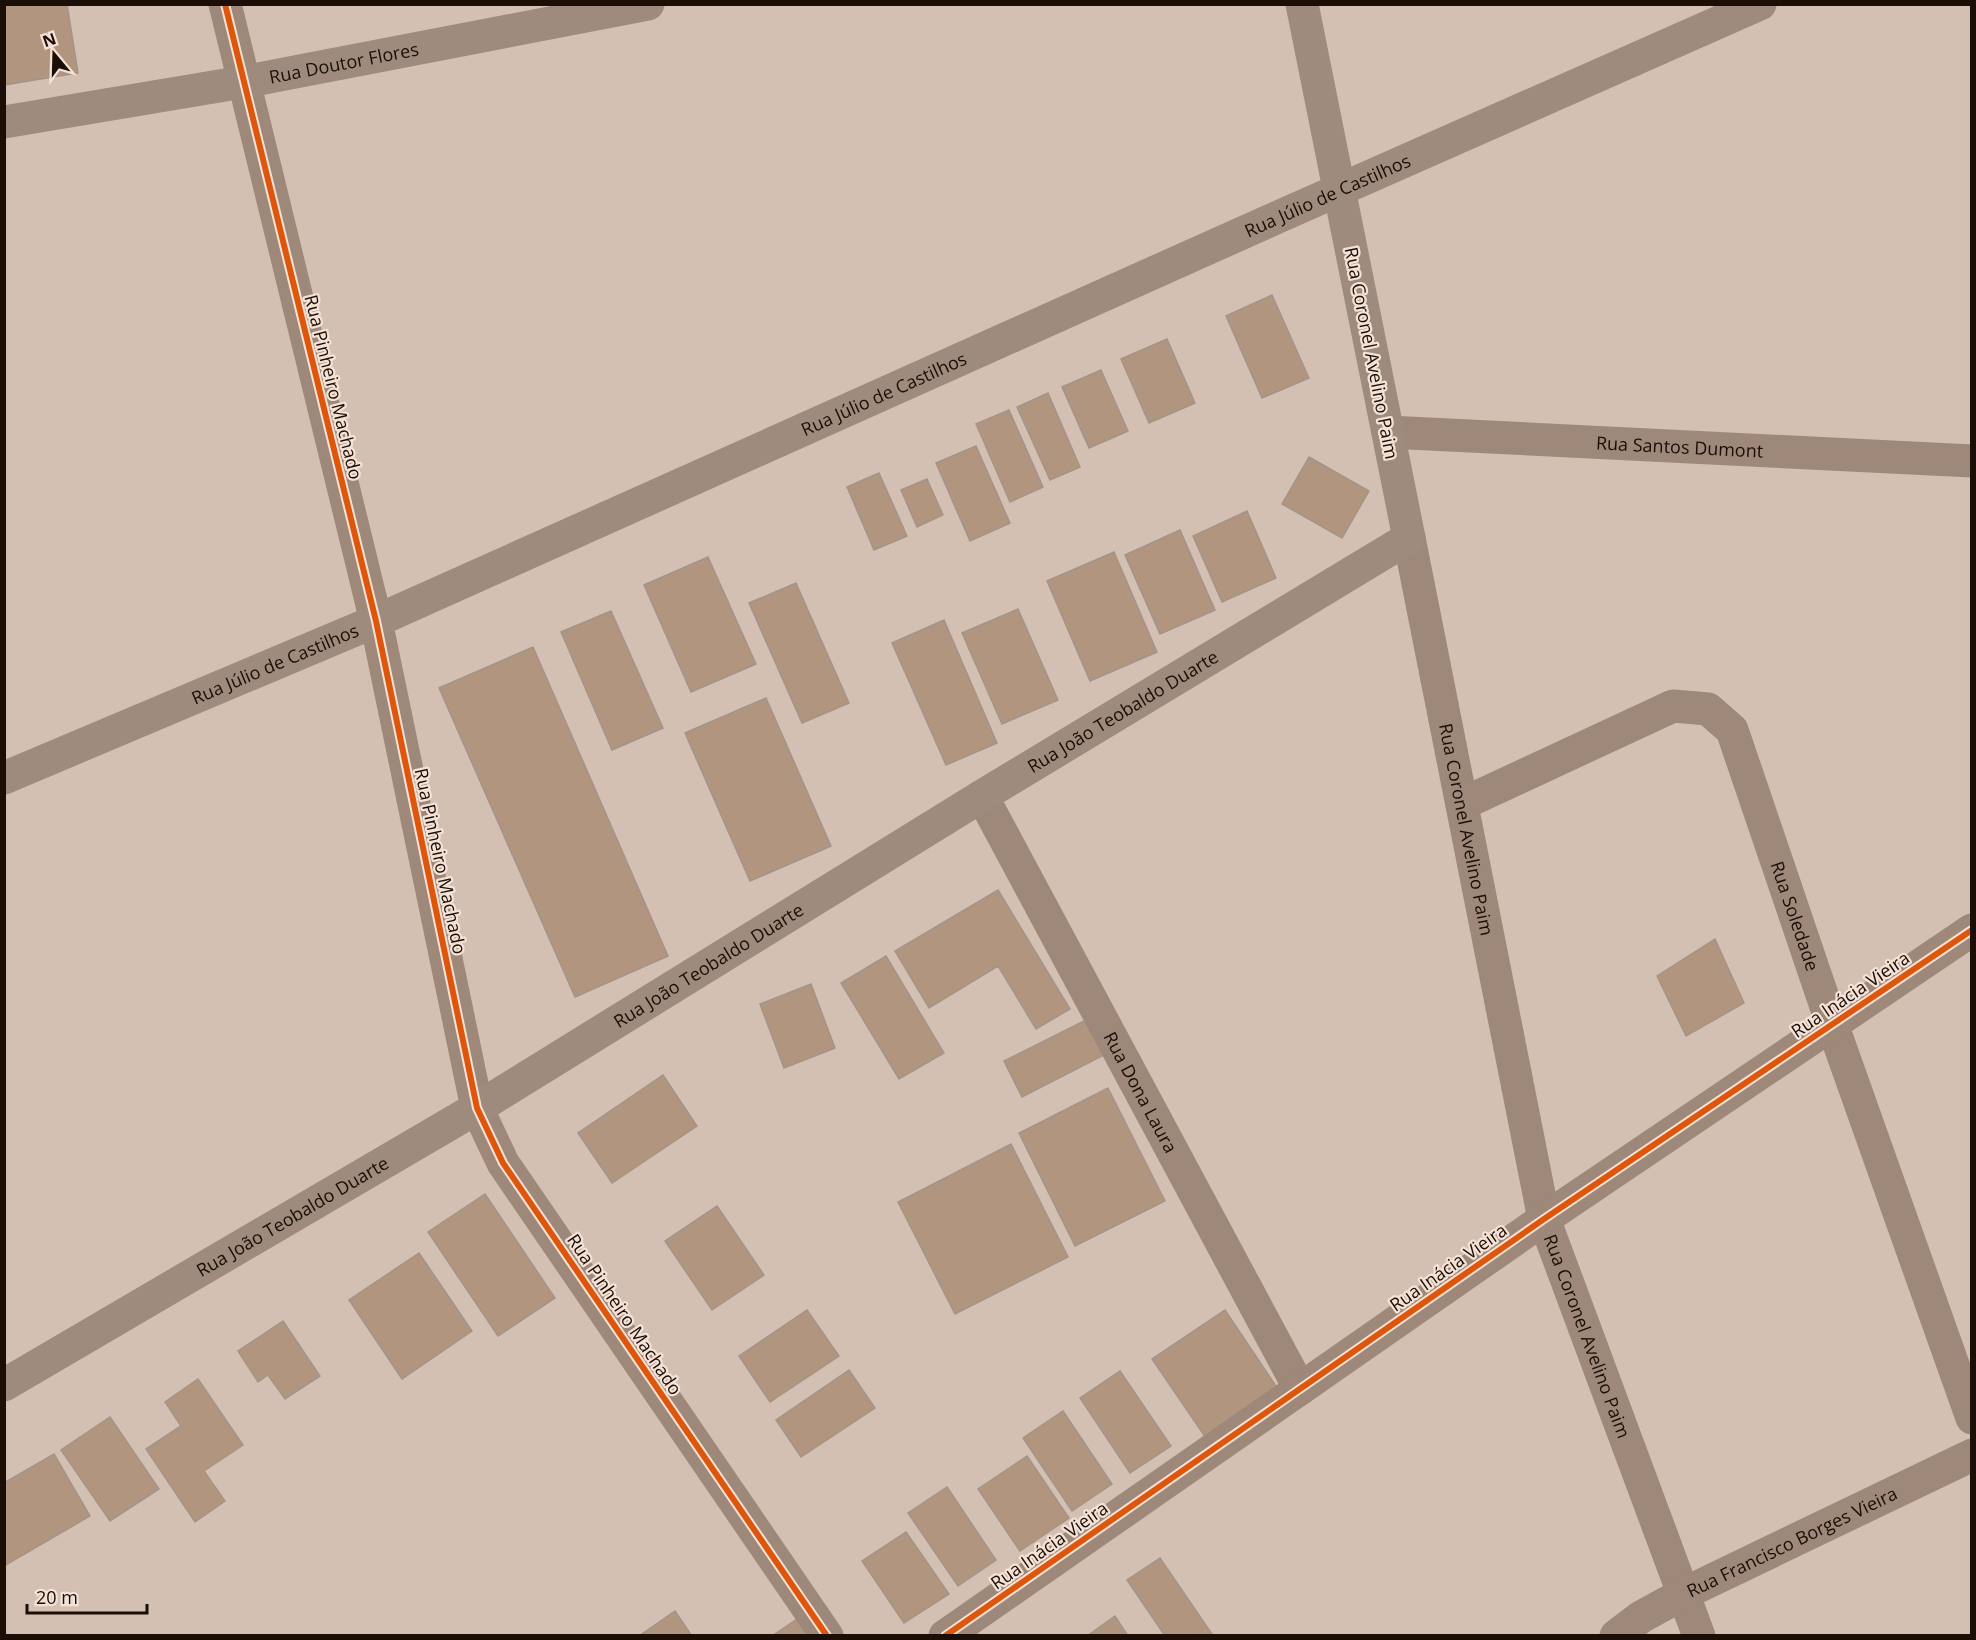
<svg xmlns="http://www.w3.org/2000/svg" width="1976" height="1640" font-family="'Open Sans',sans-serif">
  <rect width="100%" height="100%" fill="#d4c0b3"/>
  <path fill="#b2957e" stroke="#a3948a" stroke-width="1.5" d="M4,4H67L78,73L4,85Z
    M1272,295L1309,378L1262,398L1226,316Z
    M1167,339L1195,403L1149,423L1121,359Z
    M1101,370L1128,431L1089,448L1062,387Z
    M1048,393L1080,467L1050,480L1017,407Z
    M1009,410L1043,487L1010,502L976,424Z
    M976,446L1010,523L970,541L936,463Z
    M1309,457L1369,491L1342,538L1282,504Z
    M879,473L907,536L874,550L847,487Z
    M927,479L943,515L917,527L901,490Z
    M1247,511L1276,578L1222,602L1193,536Z
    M1180,530L1215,610L1160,634L1125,555Z
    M1114,552L1157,652L1090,681L1047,581Z
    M708,557L756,664L691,692L644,585Z
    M796,583L849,703L802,723L749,603Z
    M1018,609L1058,700L1002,724L962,633Z
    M611,611L663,728L612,750L561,632Z
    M944,620L997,743L946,765L892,643Z
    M533,647L668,956L575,997L439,688Z
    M766,698L831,846L750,881L685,733Z
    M998,890L1070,1009L1036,1029L998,966L929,1008L895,951Z
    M1715,939L1744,1003L1686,1036L1657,976Z
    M886,956L944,1053L899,1079L841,983Z
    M811,984L835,1048L784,1068L760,1004Z
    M1088,1019L1106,1054L1022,1097L1004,1061Z
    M663,1075L697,1126L612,1183L578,1133Z
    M1108,1088L1165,1201L1075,1246L1019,1133Z
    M1011,1144L1068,1257L955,1314L898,1202Z
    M485,1194L555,1298L498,1336L428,1232Z
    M717,1206L764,1275L712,1310L665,1241Z
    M419,1253L472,1331L402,1379L349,1300Z
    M807,1310L839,1356L770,1402L739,1356Z
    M1225,1310L1280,1392L1208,1441L1152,1359Z
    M283,1321L320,1376L285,1399L268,1375L258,1382L238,1351Z
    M849,1370L875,1408L801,1457L776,1420Z
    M1120,1371L1171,1446L1130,1473L1080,1398Z
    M198,1379L243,1445L204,1471L225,1501L195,1522L146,1449L181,1426L165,1402Z
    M1063,1411L1112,1484L1072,1511L1023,1438Z
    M110,1417L159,1489L110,1521L61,1450Z
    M54,1454L90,1516L4,1566V1483Z
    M1027,1456L1069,1518L1020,1551L978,1489Z
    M947,1487L996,1560L958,1586L908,1513Z
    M906,1532L949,1594L904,1623L862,1561Z
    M1160,1558L1212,1634L1165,1636L1127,1580Z
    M675,1611L692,1636H639Z
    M1115,1616L1128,1636H1087Z
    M797,1619L808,1636H772Z"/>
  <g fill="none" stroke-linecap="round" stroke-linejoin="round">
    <g stroke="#9d8879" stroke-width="33">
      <path d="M225,4L376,621L477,1108L503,1163L827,1636"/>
      <path id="s1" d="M1388,432L1972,461"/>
      <path id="s2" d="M1409,538L1544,1219L1699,1636"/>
      <path id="s3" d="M982,796L1300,1389"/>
      <path id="s4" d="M1462,804L1673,706L1708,709L1732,730L1832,1024L1972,1418"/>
      <path d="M945,1636L1544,1219L1972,930"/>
      <path id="s5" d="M1616,1636L1641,1617L1683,1594L1972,1455"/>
    </g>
    <g stroke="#9e8b7e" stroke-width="33">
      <path id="s6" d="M4,122L243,82L648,4"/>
      <path id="s7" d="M4,778L376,621L1278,217L1760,4"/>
      <path id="s8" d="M4,1385L477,1108L982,796L1409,538L1302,4"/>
    </g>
    <g stroke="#f5e2d6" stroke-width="10">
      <path id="cycleway" d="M225,4L376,621L477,1108L503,1163L827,1636
        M945,1636L1544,1219L1972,930"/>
    </g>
    <use href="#cycleway" stroke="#de550c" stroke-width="6"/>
  </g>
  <g text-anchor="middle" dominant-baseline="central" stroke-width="4.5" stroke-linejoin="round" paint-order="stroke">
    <g font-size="18" fill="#1a0e06" stroke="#f5e2d6">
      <text stroke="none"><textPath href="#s6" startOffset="345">Rua Doutor Flores</textPath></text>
      <text stroke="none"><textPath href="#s7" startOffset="1446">Rua Júlio de Castilhos</textPath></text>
      <text transform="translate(1372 353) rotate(79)">Rua Coronel Avelino Paim</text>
      <text transform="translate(334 387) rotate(76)">Rua Pinheiro Machado</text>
      <text stroke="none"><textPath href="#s7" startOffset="960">Rua Júlio de Castilhos</textPath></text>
      <text stroke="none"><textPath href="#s1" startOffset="292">Rua Santos Dumont</textPath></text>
      <text stroke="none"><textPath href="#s7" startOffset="294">Rua Júlio de Castilhos</textPath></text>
      <text stroke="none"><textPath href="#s8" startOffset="1306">Rua João Teobaldo Duarte</textPath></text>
      <text stroke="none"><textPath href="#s2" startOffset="297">Rua Coronel Avelino Paim</textPath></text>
      <text transform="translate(441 861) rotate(78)">Rua Pinheiro Machado</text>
      <text stroke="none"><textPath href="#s4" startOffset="496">Rua Soledade</textPath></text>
      <text stroke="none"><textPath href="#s8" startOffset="820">Rua João Teobaldo Duarte</textPath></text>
      <text transform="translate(1850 994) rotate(-34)">Rua Inácia Vieira</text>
      <text stroke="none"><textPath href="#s3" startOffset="336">Rua Dona Laura</textPath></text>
      <text stroke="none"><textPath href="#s8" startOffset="334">Rua João Teobaldo Duarte</textPath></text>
      <text transform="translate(1448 1267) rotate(-35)">Rua Inácia Vieira</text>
      <text transform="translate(625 1314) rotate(56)">Rua Pinheiro Machado</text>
      <text stroke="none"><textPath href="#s2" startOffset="819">Rua Coronel Avelino Paim</textPath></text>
      <text stroke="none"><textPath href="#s5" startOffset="200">Rua Francisco Borges Vieira</textPath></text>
      <text transform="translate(1049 1545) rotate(-35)">Rua Inácia Vieira</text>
    </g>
  </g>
  <rect width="1976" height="1640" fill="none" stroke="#1a0e06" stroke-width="12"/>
  <g transform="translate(54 54) rotate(341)" stroke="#f5e2d6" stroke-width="4.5" paint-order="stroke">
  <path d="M0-4.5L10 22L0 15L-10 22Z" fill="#1a0e06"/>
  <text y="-9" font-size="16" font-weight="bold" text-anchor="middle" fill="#1a0e06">N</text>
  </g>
  <path d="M27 1604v9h120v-9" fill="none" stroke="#1a0e06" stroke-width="3"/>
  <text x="36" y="1604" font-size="18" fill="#1a0e06" stroke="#f5e2d6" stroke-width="4.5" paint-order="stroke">20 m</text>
</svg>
